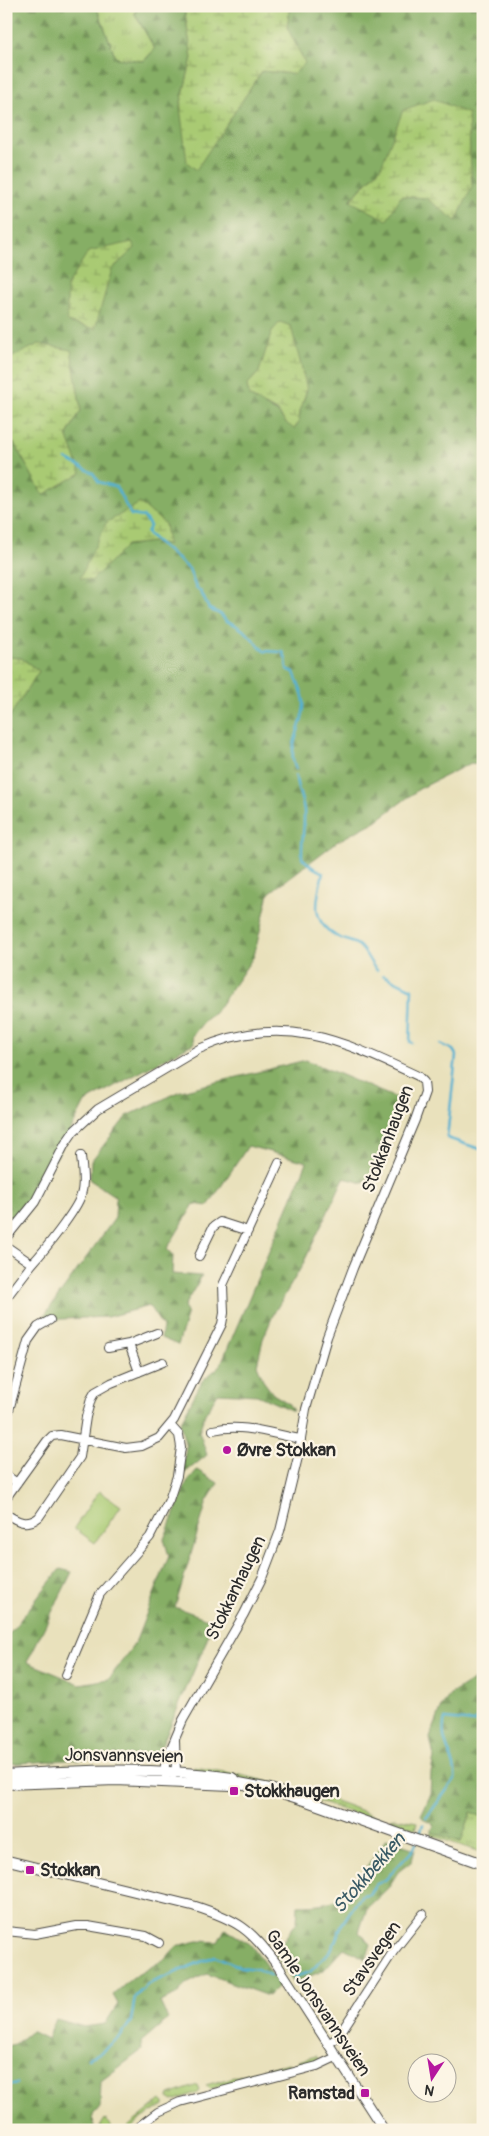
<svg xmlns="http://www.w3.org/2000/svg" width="489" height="2136" font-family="Pangolin,sans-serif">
  <defs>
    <pattern id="grass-tufts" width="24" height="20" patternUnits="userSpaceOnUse" patternTransform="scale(1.25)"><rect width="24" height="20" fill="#a9ca73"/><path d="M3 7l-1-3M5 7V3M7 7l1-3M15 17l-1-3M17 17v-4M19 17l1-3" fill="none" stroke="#8aa45f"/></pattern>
    <pattern id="forest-firs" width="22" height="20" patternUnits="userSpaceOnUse" patternTransform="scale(1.25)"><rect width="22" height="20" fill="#86ae65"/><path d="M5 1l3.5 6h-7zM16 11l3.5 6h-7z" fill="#6e8e53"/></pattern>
    <pattern id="wetland-marsh" width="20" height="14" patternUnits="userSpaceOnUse" patternTransform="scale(1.25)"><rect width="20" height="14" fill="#a9ca73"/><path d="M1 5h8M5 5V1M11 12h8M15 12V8" fill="none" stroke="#8aa45f"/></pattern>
  </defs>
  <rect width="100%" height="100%" fill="#fcf5e5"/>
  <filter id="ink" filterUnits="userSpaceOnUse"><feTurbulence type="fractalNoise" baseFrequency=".02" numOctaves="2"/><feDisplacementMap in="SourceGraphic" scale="10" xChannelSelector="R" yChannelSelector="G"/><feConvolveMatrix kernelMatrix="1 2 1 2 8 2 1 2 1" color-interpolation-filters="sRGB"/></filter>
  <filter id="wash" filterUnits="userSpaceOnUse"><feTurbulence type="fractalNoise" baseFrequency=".0096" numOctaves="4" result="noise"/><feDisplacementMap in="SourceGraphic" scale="20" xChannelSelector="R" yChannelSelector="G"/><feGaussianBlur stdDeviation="1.12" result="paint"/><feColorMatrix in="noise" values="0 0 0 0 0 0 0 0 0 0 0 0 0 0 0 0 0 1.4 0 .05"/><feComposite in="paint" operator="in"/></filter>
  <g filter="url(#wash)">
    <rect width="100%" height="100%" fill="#e9e1bc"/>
    <path fill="url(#grass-tufts)" stroke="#6a7a4f" d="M96,6H137L135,14L155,49L144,61L116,58Z
      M86,1765L72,1768L6,1772V1768Z
      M194,1767C261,1777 340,1797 401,1829L259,1782L193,1771Z
      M471,1812L483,1817V1853L430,1835L431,1832L461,1842Z
      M394,1818L417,1822L415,1829L390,1819Z
      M316,2056L320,2061L298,2066V2061Z
      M289,2063L290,2064L291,2069L264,2075L263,2069Z
      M256,2071L258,2077L210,2089L206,2085Z
      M198,2085L200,2090L198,2092L173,2101L168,2098L169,2095Z
      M161,2100L164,2103V2105L142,2118L129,2130H124Z"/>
    <path fill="url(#forest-firs)" stroke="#586c48" fill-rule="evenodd" d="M6,6H96L116,58L144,61L155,49L135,14L137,6H184L192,58L180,107L237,108L262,71L294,74L287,27L290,6H483V765L471,763L419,789L376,821L338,841L269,893L254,956L215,1013L207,1018L192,1036L194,1043L85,1102L59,1153L35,1191L6,1226V722L39,671L21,658L6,657V445L14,443L43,495L67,435L81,410L6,371ZM381,167L472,187L426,198L401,196L350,200ZM132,242L135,248L112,269ZM259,372L307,389L300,411L299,422H285L278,413L249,396L248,385ZM165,524L167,544L153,542L127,545Z
      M306,1060L398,1099L376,1172L363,1183L344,1178L302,1266L274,1313L263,1339L257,1365L264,1382L273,1394L288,1403L293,1411L257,1395L218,1393L205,1414L199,1431L207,1455L182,1475L186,1447L180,1423L202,1381L220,1366L307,1162L248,1146L208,1206L194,1204L167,1249L173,1256L172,1274L202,1276L184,1306L187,1316L178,1345L161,1338L163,1327L149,1306L107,1317L41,1320L115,1218L116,1197L90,1180L91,1161L127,1116L181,1091Z
      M197,1470L218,1483L207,1501L175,1607L213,1621L204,1647L158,1754L6,1764V1638L60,1569L72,1572L27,1662L80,1684L109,1679L135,1643L169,1556L164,1539L187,1482Z
      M483,1679V1736L479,1743L483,1747V1817L471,1812L461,1842L431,1832L434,1826L432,1823L424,1820L421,1815L430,1796L431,1773L434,1757L430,1738L443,1704L451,1694L473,1680Z
      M386,1839L415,1849L412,1861L398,1872L388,1888L367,1908L359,1932L371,1944L366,1959L344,1948L323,1971L294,1982L274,1953L297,1922L298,1905C316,1905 336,1904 350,1892Z
      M225,1929L250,1944L280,1984L268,1996L207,1974L186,1984L176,1995L160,2002L168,2019L141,2042L142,2050L101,2081L100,2107L93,2115L94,2130H25L6,2126V2046L15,2044L31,2031L47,2039L56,2019L84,2027L105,2024L118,2004L113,1995L132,1978L165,1959L177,1946L198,1941L218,1942Z"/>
    <path fill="url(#wetland-marsh)" stroke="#6a7a4f" d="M184,6H290L287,27L305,63L294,74L262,71L196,170L187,162L180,107L192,58Z
      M434,99L468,114L472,187L456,221L426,198L401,196L387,220L350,201L381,167L403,110Z
      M132,242L135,248L112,269L95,329L67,322V285L88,252Z
      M280,322L291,326L307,389L300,411L299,422L294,429L285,422L278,412L249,396L247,385L259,372L272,331Z
      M39,344L71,350L81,410L67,435L81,473L43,495L14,443L6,445V371L10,358Z
      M140,503L165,524L168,544L153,542L127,545L91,581L80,578L106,523Z
      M6,657L21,658L39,671L6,722Z"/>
    <path fill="#a9ca73" stroke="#6a7a4f" d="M99,1491L121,1506L95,1543L74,1528Z
      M105,2119L111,2125L112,2130H98Z"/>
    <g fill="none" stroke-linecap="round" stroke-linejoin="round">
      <path stroke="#53b0d1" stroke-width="2.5" d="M66,459L93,473L99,482L116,487L131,515L144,517L150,526L147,533L189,569L196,588L201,592L209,609L220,614L227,621L234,624L246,632L264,651L283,652L286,659L287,669L294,672C297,682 304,693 304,703C305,725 285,747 296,769
        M296,776C296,788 303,799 304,811C305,827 301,842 302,858L312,867L323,873C317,898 309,920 336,936C343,940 351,941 358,945C367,952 369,963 377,970
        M383,975L412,989L410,1042L412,1043
        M441,1044L453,1050L456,1055L447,1138L483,1150
        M426,1818L455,1779C457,1757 438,1743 445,1719L474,1722L483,1714
        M418,1838L423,1825
        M294,1977L310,1972L332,1949L342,1924L356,1903L362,1895L369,1894L375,1885L385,1880L413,1850L416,1843
        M88,2058L100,2053L121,2036L131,2021L135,1997L148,1984L215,1956L241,1967L257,1969L271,1976
        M6,2086L17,2083"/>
    </g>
  </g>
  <g filter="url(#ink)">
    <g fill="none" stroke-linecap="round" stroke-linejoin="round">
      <g stroke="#484641" stroke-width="10">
        <path id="minor" d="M6,1238L35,1202L65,1144L74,1131L98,1109L199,1049C282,1012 341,1040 418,1076L424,1082L425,1092L415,1120L353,1268L327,1337L306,1409L298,1457L280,1531L262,1578L244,1614L183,1720L166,1760L164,1771L166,1776
          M6,1246L32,1264L6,1298
          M199,1256L213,1227L220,1222L248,1231
          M32,1264C43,1252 77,1210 81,1195C85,1183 82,1168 81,1156
          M129,1344L139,1372
          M108,1348L129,1344L157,1333
          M6,1421L28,1341L38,1327L50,1320
          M213,1430C243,1423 272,1434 301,1439
          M6,1475L17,1483
          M6,1498L47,1441L52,1436L60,1435L126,1448L142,1446L159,1438L174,1420L222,1324L224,1313L223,1285L279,1163
          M6,1514C17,1521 27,1527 39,1517L80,1457L86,1417L91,1399L95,1392L111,1383L163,1362
          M66,1675L100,1594L150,1537L169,1500L177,1476L181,1447L179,1435L171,1426
          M173,1775L176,1772L175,1741
          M6,1931L35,1934L77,1926H88L146,1936L159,1943
          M328,2044L337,2038L393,1952L423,1914
          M134,2130L158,2112L180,2102L317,2066L336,2057"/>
      </g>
      <g stroke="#484641" stroke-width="11">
        <path id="tertiary" d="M6,1860L194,1906C238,1920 251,1929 278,1966L384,2130"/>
      </g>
      <g stroke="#484641" stroke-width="12">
        <path id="secondary" d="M6,1775C82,1770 158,1767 232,1778L239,1783L270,1789L307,1801L483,1864
          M6,1784L116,1780L231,1785L239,1783"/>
      </g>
      <use href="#minor" stroke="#fff" stroke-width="8"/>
      <use href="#tertiary" stroke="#fff" stroke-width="9"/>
      <use href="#secondary" stroke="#fff" stroke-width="10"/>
    </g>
  </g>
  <g fill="#b5179e" stroke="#fcf5e5" stroke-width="2">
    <circle cx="227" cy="1450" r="5"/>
    <rect x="229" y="1786" width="10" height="10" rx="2.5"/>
    <rect x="25" y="1865" width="10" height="10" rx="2.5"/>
    <rect x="360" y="2088" width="10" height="10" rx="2.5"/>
  </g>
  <g text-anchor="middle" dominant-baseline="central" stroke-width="4.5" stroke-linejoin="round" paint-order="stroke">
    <g font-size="18" fill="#2b2b2b" stroke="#fcf5e5">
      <text transform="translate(388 1139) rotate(-69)">Stokkanhaugen</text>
      <text transform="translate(236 1588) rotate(-64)">Stokkanhaugen</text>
      <text transform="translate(124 1756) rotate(1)">Jonsvannsveien</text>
      <text transform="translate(372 1959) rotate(-55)">Stavsvegen</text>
      <text transform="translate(318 2003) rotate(56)">Gamle Jonsvannsveien</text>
    </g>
    <g font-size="18" font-weight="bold" fill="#2b2b2b" stroke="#fcf5e5" text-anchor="start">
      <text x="237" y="1450">Øvre Stokkan</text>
      <text x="244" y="1791">Stokkhaugen</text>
      <text x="40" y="1870">Stokkan</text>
      <text x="355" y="2093" text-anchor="end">Ramstad</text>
    </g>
    <g font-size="19" font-style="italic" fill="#395a65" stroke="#fcf5e5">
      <text transform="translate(369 1873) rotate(-49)">Stokkbekken</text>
    </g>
  </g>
  <rect width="489" height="2136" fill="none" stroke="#fcf5e5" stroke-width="25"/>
  <g transform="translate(432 2078) rotate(192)"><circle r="24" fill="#fcf5e5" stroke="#a8a49b"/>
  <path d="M0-4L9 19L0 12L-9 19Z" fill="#b5179e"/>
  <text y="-8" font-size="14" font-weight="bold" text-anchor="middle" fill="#2b2b2b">N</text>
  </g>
</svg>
